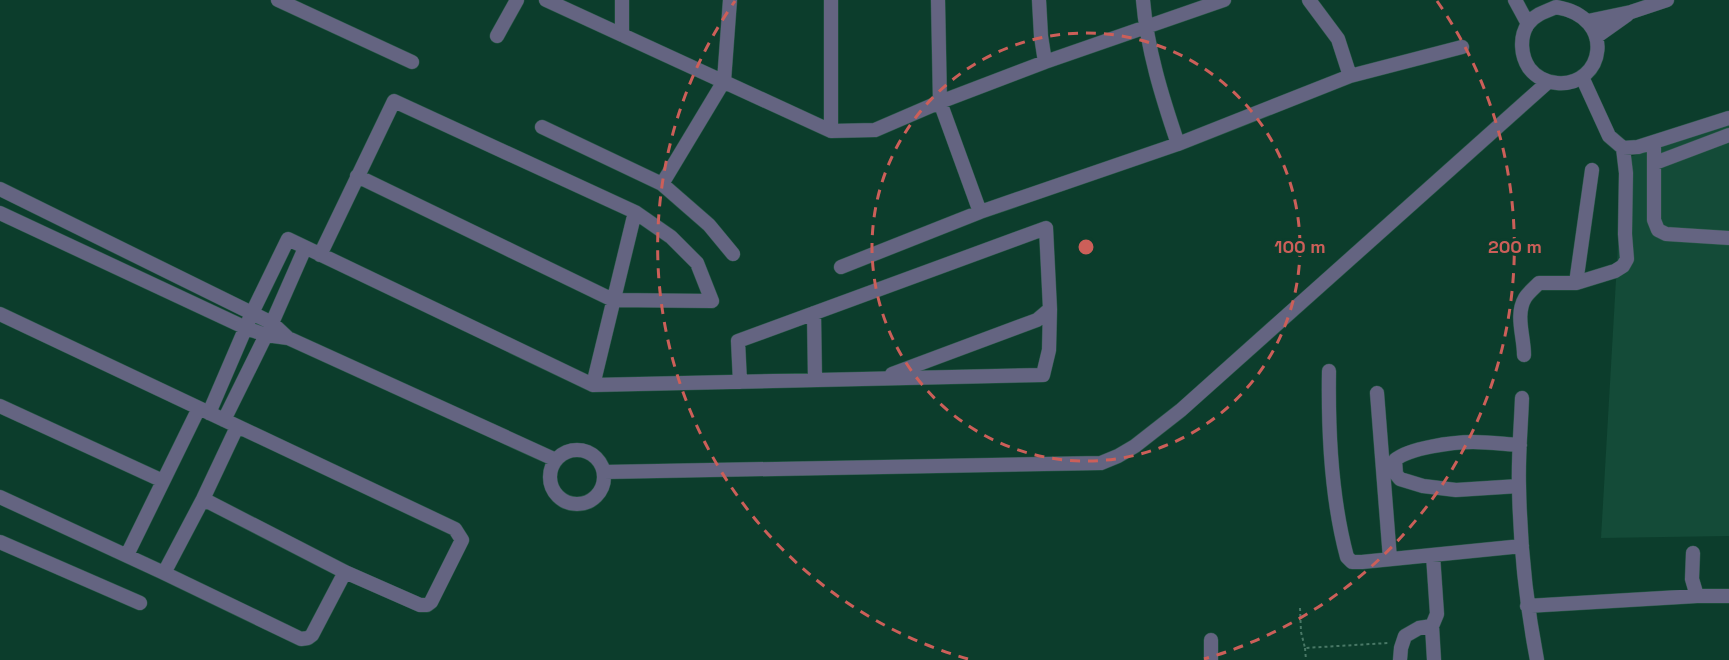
<svg xmlns="http://www.w3.org/2000/svg" width="1729" height="660" font-family="'Space Grotesk',sans-serif">
  <rect width="100%" height="100%" fill="#0c3d2c"/>
  <path fill="#144b38" d="M1729,124V536L1601,538L1623,159Z"/>
  <g fill="none" stroke-linecap="round" stroke-linejoin="round">
    <g stroke="#2a5a49" stroke-width="15">
      <path id="minor" d="M278,0L412,62
        M546,0L831,131L875,130L940,102L980,212
        M831,0V131
        M938,0L940,102L1045,62L1224,0
        M1039,0L1041,36L1045,62
        M1143,0C1147,49 1162,97 1178,144
        M1309,0L1338,39L1350,76
        M1515,0L1528,24
        M1556,7C1618,17 1604,87 1557,83C1546,82 1536,77 1529,68C1521,56 1519,37 1528,24C1534,15 1546,11 1556,7Z
        M1588,21L1631,12L1667,0
        M622,35V0
        M497,36L517,0
        M1596,37L1627,15
        M542,127L662,184L709,225L733,254
        M1654,142V220L1658,230L1666,234L1729,238
        M1623,148L1638,147L1729,118
        M1655,163L1729,135
        M662,184L724,81L730,0
        M0,189L272,323L288,338L556,460
        M0,213L246,328L266,335L288,338
        M320,255L394,101L635,212L671,237L697,263L712,301L613,300L357,176
        M841,267L980,212L1178,144L1350,76L1462,47
        M1576,283L1615,271L1623,266L1627,259L1625,234L1626,173L1623,148L1609,136L1582,77
        M814,313L815,380
        M0,314L455,529L462,540L431,602L427,605H420L345,572L203,499
        M1524,355C1524,336 1515,315 1525,298C1528,293 1534,288 1539,283H1576L1592,170
        M1329,371C1328,432 1331,498 1347,557L1352,562H1362L1522,546
        M740,382L738,341L1046,228L1050,309L1037,320L892,374
        M593,385L635,212
        M1377,393L1390,559
        M1522,398C1521,427 1518,457 1519,486C1520,544 1526,603 1537,660
        M0,406L163,481
        M209,413L252,313L288,239L593,385L1043,375L1049,350L1050,309
        M224,420L272,323L305,248
        M237,427L203,499L164,573L301,639L308,638L312,635L345,572
        M550 477a27 27 0 1 1 54 0a27 27 0 1 1-54 0Z
        M604,472L1101,463L1118,456L1135,446L1181,410L1548,82
        M1519,486L1456,490L1423,486L1400,479L1396,474L1395,460C1409,448 1453,442 1473,442C1488,442 1504,444 1520,445
        M0,497L164,573
        M0,542L140,603
        M1693,553L1692,579L1697,596
        M127,555L199,408
        M1527,606L1697,596H1729
        M1432,626L1434,660
        M1211,660V640
        M1400,660L1401,648L1405,636L1419,628L1432,626L1437,614L1433,555"/>
    </g>
    <path stroke="#497866" stroke-width="2" stroke-dasharray="3 3" stroke-linecap="butt" d="M1300,608L1301,632L1305,648L1388,643
      M1305,648L1306,660"/>
    <use href="#minor" stroke="#646481" stroke-width="14"/>
  </g>
  <g fill="none" stroke="#cc5f59" stroke-width="3" stroke-dasharray="10 8">
    <circle cx="1086" cy="247" r="214"/>
    <path d="M968 659A429 429 0 0 1 735 1M1437 1A429 429 0 0 1 1204 659"/>
  </g>
  <circle cx="1086" cy="247" r="9" fill="#cc5f59" stroke="#0c3d2c" stroke-width="3"/>
  <g font-size="18" text-anchor="middle" font-weight="bold" fill="#cc5f59" stroke="#0c3d2c" stroke-width="6" stroke-linejoin="round" paint-order="stroke">
    <text x="1300" y="253">100 m</text>
    <text x="1515" y="253">200 m</text>
  </g>
</svg>
